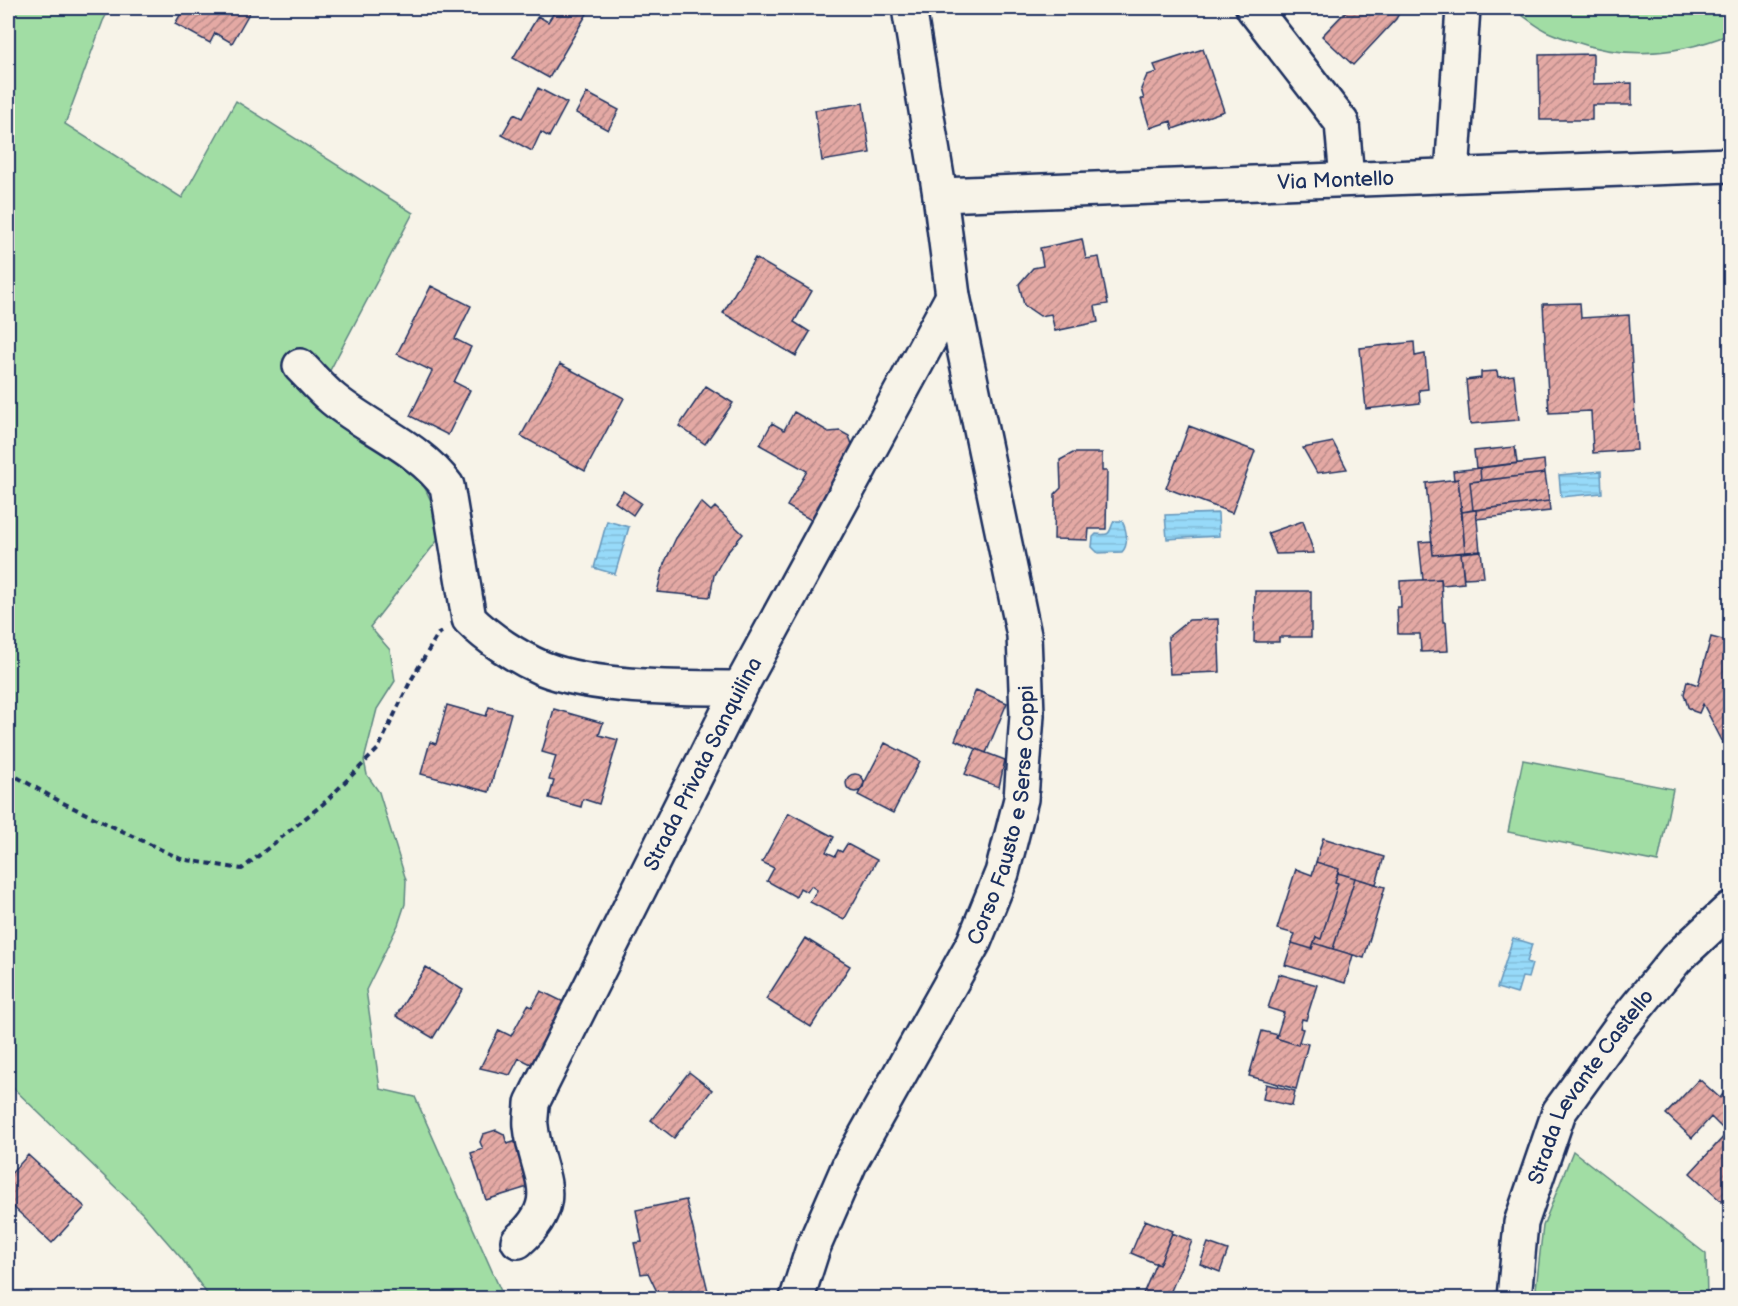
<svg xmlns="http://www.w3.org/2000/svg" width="1738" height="1306" font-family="'Balsamiq Sans',sans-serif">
  <defs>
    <pattern id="water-rules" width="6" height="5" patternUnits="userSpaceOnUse" patternTransform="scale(1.5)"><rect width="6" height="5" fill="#97daf9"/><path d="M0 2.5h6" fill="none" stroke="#82bbd8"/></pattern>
    <pattern id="building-hatch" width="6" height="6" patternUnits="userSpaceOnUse" patternTransform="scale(1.5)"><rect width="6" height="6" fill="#e4a9a4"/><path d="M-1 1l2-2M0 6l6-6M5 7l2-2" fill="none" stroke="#b88a89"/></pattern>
  </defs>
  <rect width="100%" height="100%" fill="#f7f3e8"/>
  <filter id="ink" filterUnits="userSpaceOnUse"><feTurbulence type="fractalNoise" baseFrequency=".0167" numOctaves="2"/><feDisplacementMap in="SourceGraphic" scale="12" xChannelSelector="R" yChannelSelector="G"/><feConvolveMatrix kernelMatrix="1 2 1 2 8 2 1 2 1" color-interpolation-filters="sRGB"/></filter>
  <g filter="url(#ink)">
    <path fill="#a1dda4" stroke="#5e8681" stroke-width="1.5" d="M8,8H110L103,21L65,124L182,198L236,101L413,213L325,380L374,444L422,482L432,503L440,537L370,627L390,650L395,681L377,709L364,760L367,775L379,792L406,880L405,904L398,925L366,990L380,1089L415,1097L504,1298H210L182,1259L142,1213L8,1083Z
      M1512,8H1730V34C1678,55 1626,60 1573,41C1564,38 1554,35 1546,31C1534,25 1523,15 1512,8Z
      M1523,760L1673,789L1658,862L1508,832Z
      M1573,1151L1706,1254L1707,1298H1535L1543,1226Z"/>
    <path fill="url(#water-rules)" stroke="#6596bb" stroke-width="1.5" d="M1601,471L1602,493L1561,497L1559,475Z
      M1218,513L1219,536L1167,539L1165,515Z
      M607,521L629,527L615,574L594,568Z
      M1114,521H1122C1127,530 1129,545 1122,552L1098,553L1092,547L1093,537L1096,534C1113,536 1108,532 1114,521Z
      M1513,938L1532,944L1527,962L1532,964L1528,978L1522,977L1517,994L1497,988Z"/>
    <path fill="url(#building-hatch)" stroke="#1b2f5e" stroke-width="1.5" d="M184,8H252L232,43L215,33L210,43L175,24Z
      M557,8H580L588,12L549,78L513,58L538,16L548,22Z
      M1349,8H1402L1396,19L1353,65L1322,36Z
      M1203,49L1224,111L1173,129L1171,121L1150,128L1141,99H1144L1141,89L1147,75L1157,72L1154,65Z
      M1593,54V84L1632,83V105H1592V120H1540L1539,55Z
      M538,88L567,103L549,137L541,132L532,151L502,135L514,114L522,118Z
      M587,93L619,110L608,130L576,113Z
      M863,103L870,153L822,161L815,110Z
      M1082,239L1086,259L1099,257L1108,304L1095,306L1098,322L1055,331L1051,314L1040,316L1024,305L1019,284L1033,268L1043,266L1040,248Z
      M755,258L812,291L794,322L810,332L796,356L723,313Z
      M431,286L471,306L455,339L471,347L454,382L470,390L448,435L410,416L432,371L397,354Z
      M1580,303L1581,318L1629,315L1637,450L1593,453L1591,411L1549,413L1543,304Z
      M1414,342L1415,356L1425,354L1428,389L1419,390L1420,403L1366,409L1360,348Z
      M560,364L624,398L585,471L521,436Z
      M1497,371L1498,377L1514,375L1519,420L1470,424L1466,380L1481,378V372Z
      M706,386L733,403L705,444L679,426Z
      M794,412L829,432L840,431L849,436L853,447L811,520L787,506L807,471L760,445L772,423L784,430Z
      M1189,426L1255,451L1232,513L1166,488Z
      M1333,442L1347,469L1317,473L1303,448Z
      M1515,447L1517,463L1476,468L1474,451Z
      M1073,453H1102V471H1107L1106,529H1089L1088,540L1054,539L1055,494L1061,488L1060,460Z
      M1544,460L1545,473L1481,481L1480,468Z
      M1480,468L1481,481L1470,482L1473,510L1462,512L1458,479L1454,480L1453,471Z
      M1545,473L1549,501L1473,510L1470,482Z
      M1458,479L1465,552L1433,555L1426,483Z
      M623,491L641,503L633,515L615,502Z
      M1549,501L1550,511L1477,519L1476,510Z
      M701,502L711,511L715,507L743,534L726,554L714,575L710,597L657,592L664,564L676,538Z
      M1476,510L1480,551L1465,552L1462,512Z
      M1303,521L1314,553L1276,554L1268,533Z
      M1432,541L1433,555L1461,553L1464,583L1442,585L1441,579L1423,580L1419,542Z
      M1481,551L1484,577L1464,578L1461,553Z
      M1441,579L1443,622H1446L1448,651L1421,652L1420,634H1398L1397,607H1401L1400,581Z
      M1255,591H1311V637H1279V642H1254Z
      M1218,619L1220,672L1170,674L1168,637L1189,620Z
      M1711,637L1730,642V756L1703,704L1699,713L1693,711L1688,707L1684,694L1687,681L1698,685Z
      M976,690L1007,703L986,753L955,740Z
      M447,705L486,716L489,707L511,713L489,792L421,774L430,742L436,744Z
      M554,709L603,723L599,735L618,740L599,804L583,799L581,807L549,798L554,781L549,780L556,756L542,752Z
      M885,743L920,761L893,813L858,795Z
      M976,749L1005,760L999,787L965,774Z
      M846 783a9 9 0 1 1 18 0a9 9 0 1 1-18 0Z
      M789,813L834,837L826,852L835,856L838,850L842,852L847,844L877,860L844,920L810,902L817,890L811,886L807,892L800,888L796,897L767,881L774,868L762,862Z
      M1323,838L1384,857L1376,884L1338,873L1339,869L1316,862Z
      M1316,862L1339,869L1335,882L1338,883L1321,939L1316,937L1312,949L1292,943L1295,934L1277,929L1296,869L1312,875Z
      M1338,873L1355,878L1333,949L1314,943L1316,937L1321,939L1338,883L1335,882Z
      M1355,878L1385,887L1364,958L1333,949Z
      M805,938L850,966L811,1027L766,999Z
      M1292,943L1312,949L1314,943L1353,955L1345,983L1285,965Z
      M426,967L463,990L433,1038L396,1016Z
      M1279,974L1317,985L1306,1020L1302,1019L1300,1028L1303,1029L1298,1045L1276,1038L1284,1013L1268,1008Z
      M541,991L570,1005L537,1067L519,1058L510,1075L480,1068L499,1030L511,1036L528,1005L532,1007Z
      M1262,1031L1278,1035L1276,1038L1298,1045L1299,1042L1308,1044L1296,1089L1249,1076Z
      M689,1072L712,1090L674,1138L651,1120Z
      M1699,1079L1720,1098L1723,1094L1730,1101V1197L1724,1204L1690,1173L1727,1133L1711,1117L1692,1138L1666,1114Z
      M1266,1084L1295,1091L1292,1106L1263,1099Z
      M496,1130L504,1134L507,1144L517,1141L531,1186L486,1200L471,1153L483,1149L480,1142L483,1134Z
      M28,1155L85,1207L52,1243L8,1202V1177Z
      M686,1200L708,1291L692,1298H660L648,1273L641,1274L634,1243L642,1242L636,1210Z
      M1145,1220L1173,1231L1159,1265L1131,1253Z
      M1172,1233L1192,1241L1168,1298H1153L1143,1294L1156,1263L1159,1265Z
      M1208,1243L1228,1250L1220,1272L1200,1264Z"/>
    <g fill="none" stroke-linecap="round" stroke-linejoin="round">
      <g stroke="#1b2f5e" stroke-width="38">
        <g id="minor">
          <path d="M1253,8L1342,123L1347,179"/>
          <path d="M1452,175L1463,8"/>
          <path id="s1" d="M940,195L1730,165"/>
          <path d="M300,366C311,377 321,389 333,399C369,429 419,447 447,486L469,619C489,639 517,657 542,668C595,689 683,688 740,688"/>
          <path id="s2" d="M518,1241C566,1199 536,1176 531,1126C530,1119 532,1111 532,1103L740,688L953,296"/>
          <path id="s3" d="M797,1298L813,1248L850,1163L974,942L1002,873L1021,799L1027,715L1024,635L953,296L940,195L909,8"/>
          <path id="s4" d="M1514,1298L1521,1223L1559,1112L1622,1025L1676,959L1730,909"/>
        </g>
      </g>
      <path stroke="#1b2f5e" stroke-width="4" stroke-dasharray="6 4.5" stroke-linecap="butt" d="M8,772L61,802L181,859L242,869L323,804L378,749L410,682L438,634L442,632"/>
      <use href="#minor" stroke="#f7f3e8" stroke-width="33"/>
    </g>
  </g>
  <g text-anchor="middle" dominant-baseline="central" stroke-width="6" stroke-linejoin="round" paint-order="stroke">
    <g font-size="21" fill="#1b2f5e" stroke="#f7f3e8">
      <text stroke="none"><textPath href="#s1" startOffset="396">Via Montello</textPath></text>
      <text stroke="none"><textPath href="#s2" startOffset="528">Strada Privata Sanquilina</textPath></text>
      <text stroke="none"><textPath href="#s3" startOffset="530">Corso Fausto e Serse Coppi</textPath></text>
      <text stroke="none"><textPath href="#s4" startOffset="230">Strada Levante Castello</textPath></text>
    </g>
  </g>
  <rect width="1738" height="1306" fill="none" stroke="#f7f3e8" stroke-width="30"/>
  <rect x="15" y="15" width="1708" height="1276" fill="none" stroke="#1b2f5e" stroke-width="2" filter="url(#ink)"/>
</svg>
